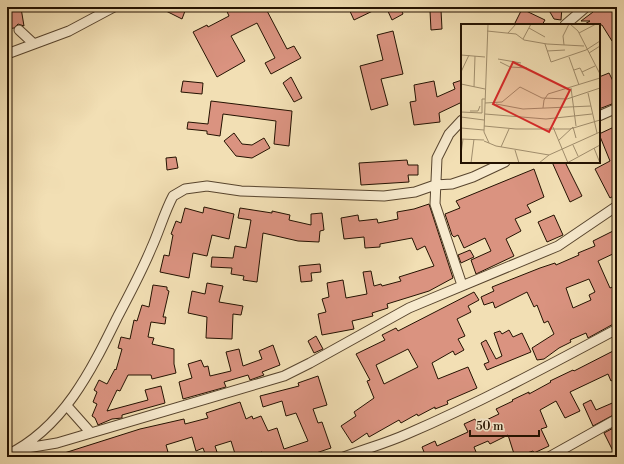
<svg xmlns="http://www.w3.org/2000/svg" width="624" height="464" font-family="'Libre Bodoni',serif">
  <rect width="100%" height="100%" fill="#f2dfb4"/>
  <filter id="stains"><feTurbulence type="fractalNoise" baseFrequency=".005" numOctaves="4"/><feColorMatrix values="0 0 0 0 .2 0 0 0 0 .09 0 0 0 0 .02 0 0 0 .5 -.17"/></filter>
  <radialGradient id="worn" r=".72"><stop offset=".6" stop-color="#630" stop-opacity="0"/><stop offset="1" stop-color="#630" stop-opacity=".3"/></radialGradient>
  <path fill="#da9380" stroke="#241201" fill-rule="evenodd" d="M158,7H176L185,11L182,19Z
    M225,7H265L287,49L294,46L301,58L271,74L265,63L275,58L257,23L231,36L245,61L217,77L193,32L207,25L208,27L229,16Z
    M348,7H381L354,20Z
    M386,7H400L403,14L392,20Z
    M547,7H562L561,20L554,19Z
    M592,7H614L617,12V38L612,41L602,25H583L590,21H581L593,12Z
    M21,8L24,26L18,24L14,28L7,29V10Z
    M522,9L545,20L542,25H514Z
    M441,10L442,29L431,30L430,11Z
    M393,31L403,74L381,79L388,105L371,110L360,66L383,60L377,35Z
    M609,73L613,81L617,79V102L599,109V77Z
    M291,77L302,98L294,102L283,83Z
    M462,80V105L460,103L439,113L440,122L414,125L410,102L416,101L414,85L434,81L437,97L455,89L453,83Z
    M183,81L203,83L202,94L181,92Z
    M211,101L292,111L289,146L274,144L276,121L223,114L220,136L207,134V131L187,129L188,122L208,124Z
    M614,127L617,134V194L610,198L595,169L610,161L599,134Z
    M234,133L242,144L252,145L264,138L270,148L252,158L236,156L224,141Z
    M176,157L178,168L167,170L166,158Z
    M407,160L408,165H418V175H408L409,182L361,185L359,163Z
    M552,162H565L582,196L570,202Z
    M534,169L544,197L527,205L531,212L515,219L521,231L506,239L514,256L476,274L471,260L491,251L485,238L464,248L458,235L454,237L452,235L445,214L460,208L456,201Z
    M429,204L453,278L429,291L387,304L388,308L372,313L373,316L352,321L354,329L322,335L318,314L326,312L322,299L329,297L327,283L343,280L346,298L367,294L363,272L371,271L374,286L381,284L382,286L401,281L399,277L434,266L425,246L417,250L412,238L380,244V247L365,248L364,237L344,239L341,218L358,215L359,221L377,219L378,223L398,219L397,212L414,209Z
    M204,207L234,214L229,239L212,235L207,256L193,253L189,278L160,272L164,255L169,256L173,235L171,234L176,221L181,223L185,208L203,213Z
    M240,208L272,213V211L290,215L289,220L311,225V214L322,213L324,230L320,231L319,242L298,241L263,233L257,282L243,280L244,276L231,274L232,268L211,267L212,257L233,258L235,246L246,248L251,220L238,218Z
    M554,215L563,235L547,242L538,222Z
    M617,229V252L598,261L610,288L617,285V322L588,338L586,333L570,340L571,342L559,348L544,359L537,360L532,348L554,334L548,321L544,323L537,305L534,307L527,292L495,308L493,302L484,305L481,297L494,291L492,287L540,268L555,263L556,265L579,255L578,253L595,246L593,241ZM589,279L595,292L589,295L591,300L573,308L566,288Z
    M470,250L474,257L461,263L458,255Z
    M320,264L321,272L311,273L312,281L301,282L299,266Z
    M207,283L223,286L219,302L243,306L241,315L233,314L232,339L206,338L207,317L188,313L192,291L205,294Z
    M153,285L167,287V290L169,291L163,317H166L165,324L151,322L148,337L154,338L152,344L174,349V364L176,373L152,379L151,375H128L120,391L117,390L107,411L148,400L145,390L161,386L165,403L122,415V418L112,419L98,425L95,418L92,416L97,404L93,402L97,392L94,390L99,380L107,384L115,369L116,370L122,349L118,348L121,337L130,339L134,320L137,321L142,305L149,307Z
    M474,292L479,300L468,306L471,312L457,319L465,336L458,339L464,350L455,355L453,351L432,363L438,379L468,367L477,388L447,401L448,404L435,409V407L418,416L417,414L401,423L399,420L369,437L367,433L352,443L341,426L356,416L354,412L374,398L367,381L370,380L356,354L385,340L382,335L396,328L398,331ZM408,349L418,367L384,384L376,365Z
    M509,330L513,337L522,333L531,352L487,370L484,364L489,362L481,343L486,340L496,359L502,356L494,333L500,331L502,334Z
    M316,336L323,349L314,353L308,341Z
    M273,345L280,365L262,372L264,375L250,380L248,375L224,382L226,387L183,399L179,382L192,378L188,364L201,360L204,367L208,366L210,376L231,371L226,352L239,349L243,366L262,359L259,351Z
    M617,349V378L611,381L608,374L570,392L580,411L565,418L556,401L540,410L547,427L541,429L549,446L534,453L533,451L515,457L508,435L490,444L488,441L474,447L478,457H426L422,447L435,441L437,446L468,432L464,424L475,419L478,424L499,414L496,409L513,401L512,400L529,392V394L551,382L550,381L573,370L574,371Z
    M318,376L327,405L313,409L318,423L322,422L331,448L307,456V457H263L262,452L246,457H236L231,441L215,446L217,452L206,456L203,448L196,451L192,437L166,445L168,452L154,457H58V455L140,429L184,419L185,424L208,418L206,413L240,402L246,419L252,416L253,419L261,416L268,431L277,428L284,449L308,441L296,413L286,416L282,401L263,407L260,396L299,386L298,383Z
    M591,400L596,410L617,401V413L593,426L583,404Z
    M617,426V457H616L604,433Z"/>
  <g fill="none" stroke-linecap="round" stroke-linejoin="round">
    <g stroke="#58452e" stroke-width="11">
      <path id="minor" d="M565,25L586,7
        M19,30L34,44
        M7,54L69,31L114,7
        M599,116L617,108
        M462,120L449,134L437,158L435,204L462,285
        M67,406L91,433
        M21,449L57,443L284,376L310,363L409,308L558,246L617,206
        M7,455C63,428 91,371 117,318C129,295 141,273 151,249C159,232 164,213 173,196L185,189L207,186L241,191L384,196L415,192L435,185L452,184L473,177L505,162
        M344,457C365,449 387,443 407,434C479,403 548,366 617,329
        M549,457L617,419"/>
    </g>
    <use href="#minor" stroke="#f7eace" stroke-width="9"/>
  </g>
  <g transform="translate(461 24)">
    <rect width="139" height="139" fill="#f2dfb4"/>
    <path fill="none" stroke="#a08d6c" stroke-width="1" d="M27,0L23,108L28,119M109,0L117,7L139,50M68,4L84,13M26,7L55,10L63,16L86,20L123,22M47,9L55,0M118,9L135,0M62,15L70,0M84,20L90,38L125,26M103,21L102,12L108,0M125,26L139,17M86,27L104,26M128,29L139,22M0,31L24,33M108,33L118,61M37,35L60,39M39,38L49,43L66,44M113,46L119,44L123,52M0,48L8,31M121,48L134,42M0,60L24,65M13,63L14,32M110,64L115,102M127,69L136,109M24,79L41,78L59,63L81,74L106,75L139,64M35,80L62,85L130,82M82,84L83,76L87,70L139,54M9,87H17L19,82M0,88L21,89V75H24M24,90L85,95L131,90M0,93L23,96M23,102L55,105H109L139,96M92,103L107,139M0,104L23,106M0,115L23,116M23,117L35,122L88,131M97,117L112,103L115,114M112,121L117,132M40,123L48,105M133,124L139,139M54,126L58,139M0,130L2,115M10,139L13,115M78,139L88,131L139,108M106,139L139,121"/>
    <path fill="#d62828" fill-opacity="0.15" stroke="#d62828" stroke-width="2" d="M52,38L109,66L88,108L32,80Z"/>
    <rect width="139" height="139" fill="none" stroke="#241201" stroke-width="2"/>
  </g>
  <rect width="624" height="464" fill="none" stroke="#f2dfb4" stroke-width="24"/>
  <rect x="8" y="8" width="608" height="448" fill="none" stroke="#241201" stroke-width="2"/>
  <rect x="12" y="12" width="600" height="440" fill="none" stroke="#241201"/>
  <path d="M470 430v6h69v-6" fill="none" stroke="#241201" stroke-width="2"/>
  <text x="476" y="430" font-size="12" fill="#241201" stroke="#f7eace" stroke-width="3" paint-order="stroke">50 m</text>
  <rect width="100%" height="100%" filter="url(#stains)"/>
  <rect width="100%" height="100%" fill="url(#worn)"/>
</svg>
